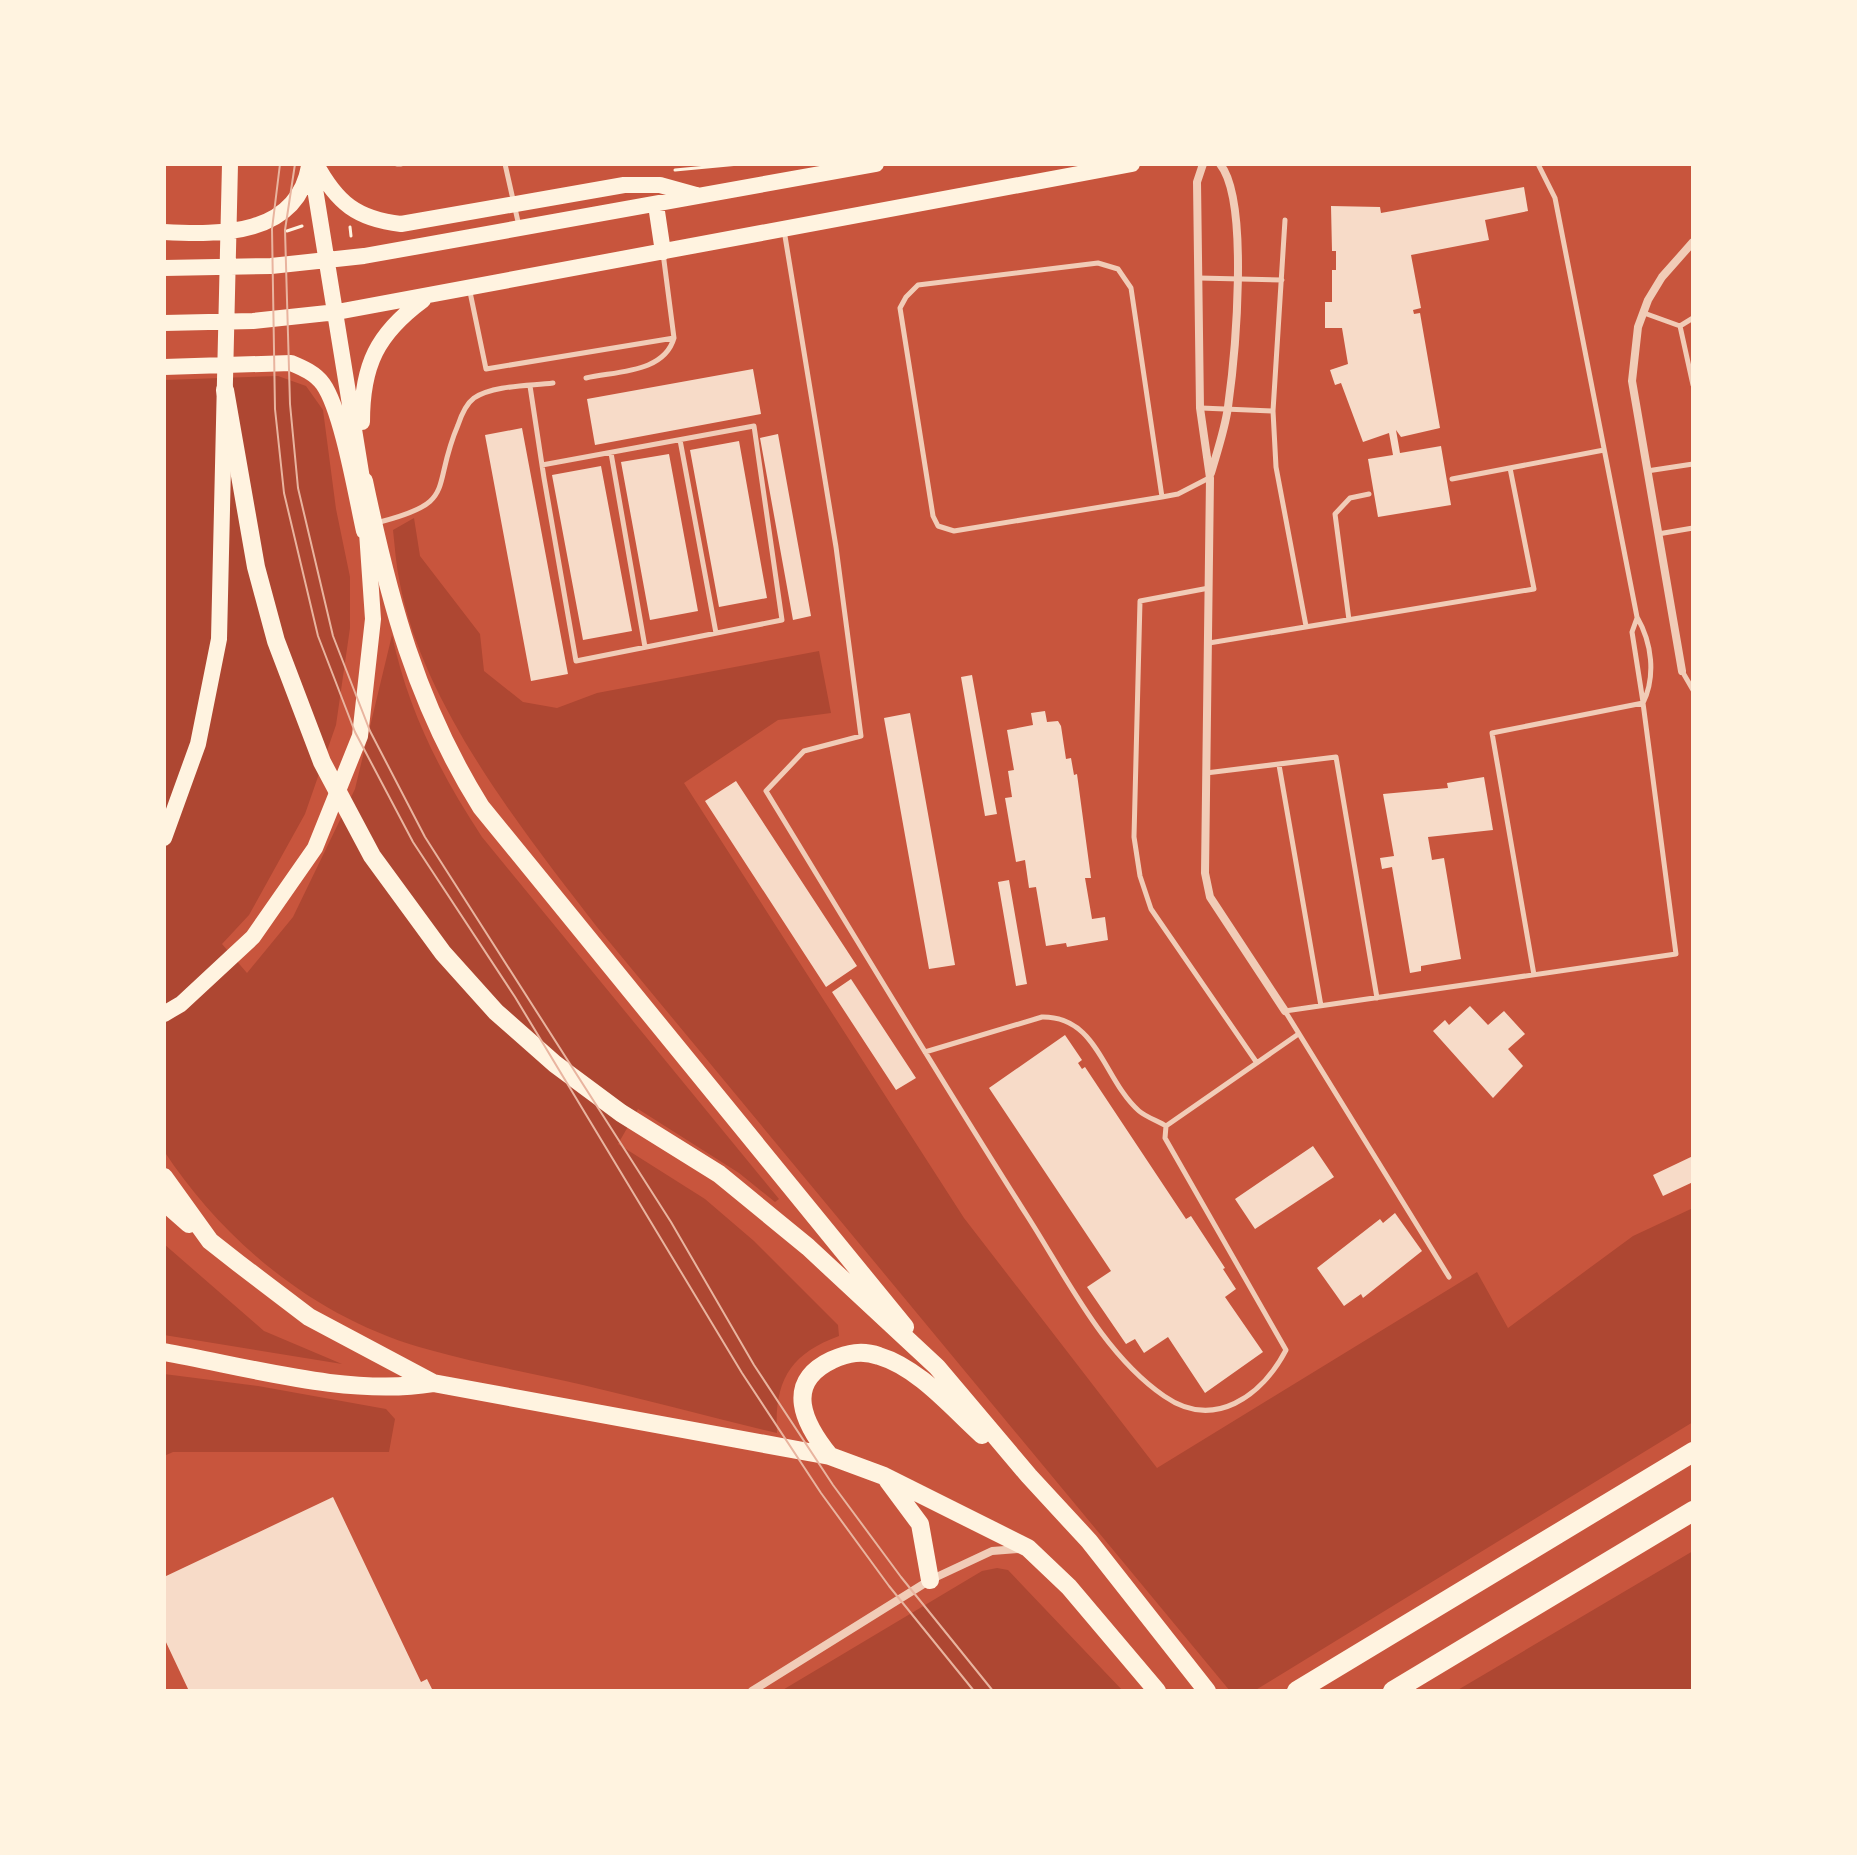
<svg xmlns="http://www.w3.org/2000/svg" width="1857" height="1855" font-family="'DejaVu Sans',sans-serif">
  <rect width="100%" height="100%" fill="#c8553d"/>
  <path fill="#ae4732" d="M278,376L306,386L323,410L336,509L350,577V628L336,725L305,814L249,915L222,944L247,973L293,917L355,789L392,635C408,710 440,773 482,837L779,1199L775,1202L739,1173L638,1109L618,1144L705,1199L754,1241L838,1325L839,1336C790,1354 774,1381 777,1433C712,1418 648,1400 583,1385C532,1373 480,1364 430,1350C320,1321 226,1245 164,1151V380Z
    M414,518L420,556L480,634L484,671L523,702L557,708L597,693L819,651L831,713L778,720L684,783L964,1218L1157,1468L1477,1272L1508,1328L1633,1236L1693,1208V1422L1254,1691H1230L597,927C523,831 424,707 400,584C396,566 395,548 393,530Z
    M164,1244L264,1331L342,1364L164,1335Z
    M164,1374L258,1386L386,1409L395,1419L389,1452H173L164,1456Z
    M1693,1551V1691H1456Z
    M997,1568L1008,1570L1123,1691H781L982,1571Z"/>
  <path fill="#f7dbc8" d="M1524,187L1528,211L1485,220L1489,240L1411,255L1421,308L1413,310L1414,314L1420,313L1440,428L1401,437L1396,430L1400,453L1441,446L1451,505L1378,517L1368,459L1393,455L1389,433L1363,442L1341,383L1335,385L1330,370L1348,364L1342,328H1325V302H1332V270H1336V251H1332L1331,206L1380,207L1381,213Z
    M753,369L761,414L595,445L587,399Z
    M522,428L568,674L531,681L485,435Z
    M778,434L811,616L793,620L760,438Z
    M739,441L767,598L719,607L690,450Z
    M669,454L698,611L650,620L621,462Z
    M601,466L632,631L583,640L552,475Z
    M972,675L997,814L985,816L961,677Z
    M1045,711L1047,722L1058,721L1061,726L1066,759L1071,758L1074,775L1077,774L1091,878H1085L1092,919L1105,917L1108,940L1067,947L1066,943L1046,946L1036,887L1029,888L1025,860L1016,862L1005,798L1012,797L1008,771L1014,770L1007,730L1033,725L1031,713Z
    M910,713L955,965L929,969L884,718Z
    M1484,777L1493,830L1428,837L1432,860L1444,858L1461,959L1421,966V971L1410,973L1392,867L1382,869L1380,858L1394,856L1383,794L1448,788L1447,783Z
    M736,781L857,966L826,987L705,801Z
    M1009,880L1027,984L1016,986L998,882Z
    M851,979L916,1078L896,1090L832,992Z
    M1470,1006L1488,1025L1504,1011L1525,1034L1508,1049L1523,1066L1493,1098L1433,1031L1445,1020L1449,1025Z
    M1065,1035L1082,1060L1078,1063L1082,1069L1085,1067L1186,1219L1191,1216L1225,1268L1223,1269L1236,1289L1225,1297L1263,1352L1205,1393L1168,1337L1144,1353L1135,1339L1126,1344L1087,1287L1111,1271L989,1088Z
    M1313,1146L1334,1177L1255,1229L1235,1199Z
    M1693,1156V1182L1663,1196L1653,1175Z
    M1395,1213L1422,1251L1363,1298L1361,1294L1344,1306L1317,1268L1380,1219L1383,1223Z
    M333,1497L421,1682L427,1679L433,1691H189L164,1638V1577Z"/>
  <g fill="none" stroke-linecap="round" stroke-linejoin="round">
    <path stroke="#fff3e0" stroke-width="3" d="M675,170L739,164
      M350,227L351,236
      M287,231L302,226"/>
    <path stroke="#f1ccb7" stroke-width="5" d="M397,164H401
      M505,164L519,226
      M1538,164L1555,198L1637,617C1652,643 1656,676 1643,703
      M784,230L836,547L861,736L804,751L766,791C852,932 937,1074 1026,1214C1066,1276 1102,1353 1164,1396C1214,1431 1262,1396 1286,1350L1165,1138L1166,1126L1297,1035
      M1199,278L1282,280
      M470,292L486,369L674,338L663,253
      M1644,313L1680,326
      M1680,326L1693,385
      M1680,326L1693,318
      M586,378C617,371 664,373 674,338
      M530,386L542,465L544,478L576,661L782,620L754,426L542,465
      M1201,408L1273,411L1276,467L1306,626
      M1273,411L1285,220
      M680,440L716,633
      M611,453L645,647
      M1647,471L1693,464
      M1452,479L1604,450
      M1162,497L1131,288L1118,269L1098,263L918,285L906,297L900,308L933,516L938,526L954,531L1162,497L1178,494L1209,478
      M376,523C460,502 430,490 458,425C461,416 466,404 474,398C494,385 530,386 553,383
      M1658,534L1693,528
      M1209,588L1140,601L1134,837L1140,876L1151,909L1257,1063
      M1637,618L1632,632L1643,702
      M1349,620L1335,514L1350,498L1369,494
      M1209,643L1534,589L1510,468
      M1682,671L1693,690
      M1279,765L1321,1006
      M1206,773L1336,757L1377,998
      M925,1052L1042,1017C1098,1016 1103,1079 1139,1111C1146,1117 1158,1121 1166,1126
      M1449,1277L1285,1011C1416,992 1546,973 1676,954L1643,703L1492,733L1534,975"/>
    <path stroke="#f1ccb7" stroke-width="8" d="M1203,164L1197,182L1200,408L1210,478L1205,873L1210,897L1285,1011
      M1211,473C1217,452 1225,429 1228,407C1235,357 1250,201 1220,164
      M1682,671L1632,381L1638,327L1648,300L1662,277L1693,242
      M752,1691L930,1580L992,1551L1019,1549"/>
    <path stroke="#fff3e0" stroke-width="16" d="M311,164L364,491
      M316,164C337,203 357,219 401,224L624,185H660L696,195
      M656,205L663,252
      M164,232C220,235 297,236 309,166
      M164,268L271,266L364,256L876,164
      M164,323L253,321L337,312L1132,164
      M164,367L291,363C303,368 315,373 323,384C342,411 356,495 364,531
      M362,422C362,365 377,334 423,300
      M164,838L198,744L219,639L230,164
      M164,1014L181,1004L253,937L315,848L360,736L373,619L366,518"/>
    <path stroke="#fff3e0" stroke-width="18" d="M225,390L256,567L276,641L322,762L372,856L443,953L496,1012L555,1064L621,1113L719,1174L808,1247L937,1367L1029,1476L1089,1541L1207,1691
      M364,481C389,600 416,703 481,807L905,1327
      M164,1177L210,1241L238,1263L309,1317L433,1383L830,1456L884,1476L1028,1548L1069,1587L1157,1691
      M164,1202L189,1224
      M164,1352C248,1367 349,1397 433,1383
      M830,1456C804,1424 783,1383 832,1360C848,1353 862,1350 879,1356C919,1368 952,1408 982,1435
      M888,1481L920,1524L930,1580"/>
    <path stroke="#fff3e0" stroke-width="20" d="M1297,1691L1693,1452
      M1393,1691L1693,1511"/>
    <path stroke="#e9b49f" stroke-width="2" d="M280,164L272,229L275,409L284,493L318,636L355,732L413,842L515,997L742,1373L821,1493L889,1586L974,1691
      M295,164L285,230L290,404L298,488L333,636L370,731L425,837L671,1222L754,1365L833,1485L901,1577L993,1691"/>
  </g>
  <rect width="1857" height="1855" fill="none" stroke="#fff3e0" stroke-width="332"/>
</svg>
